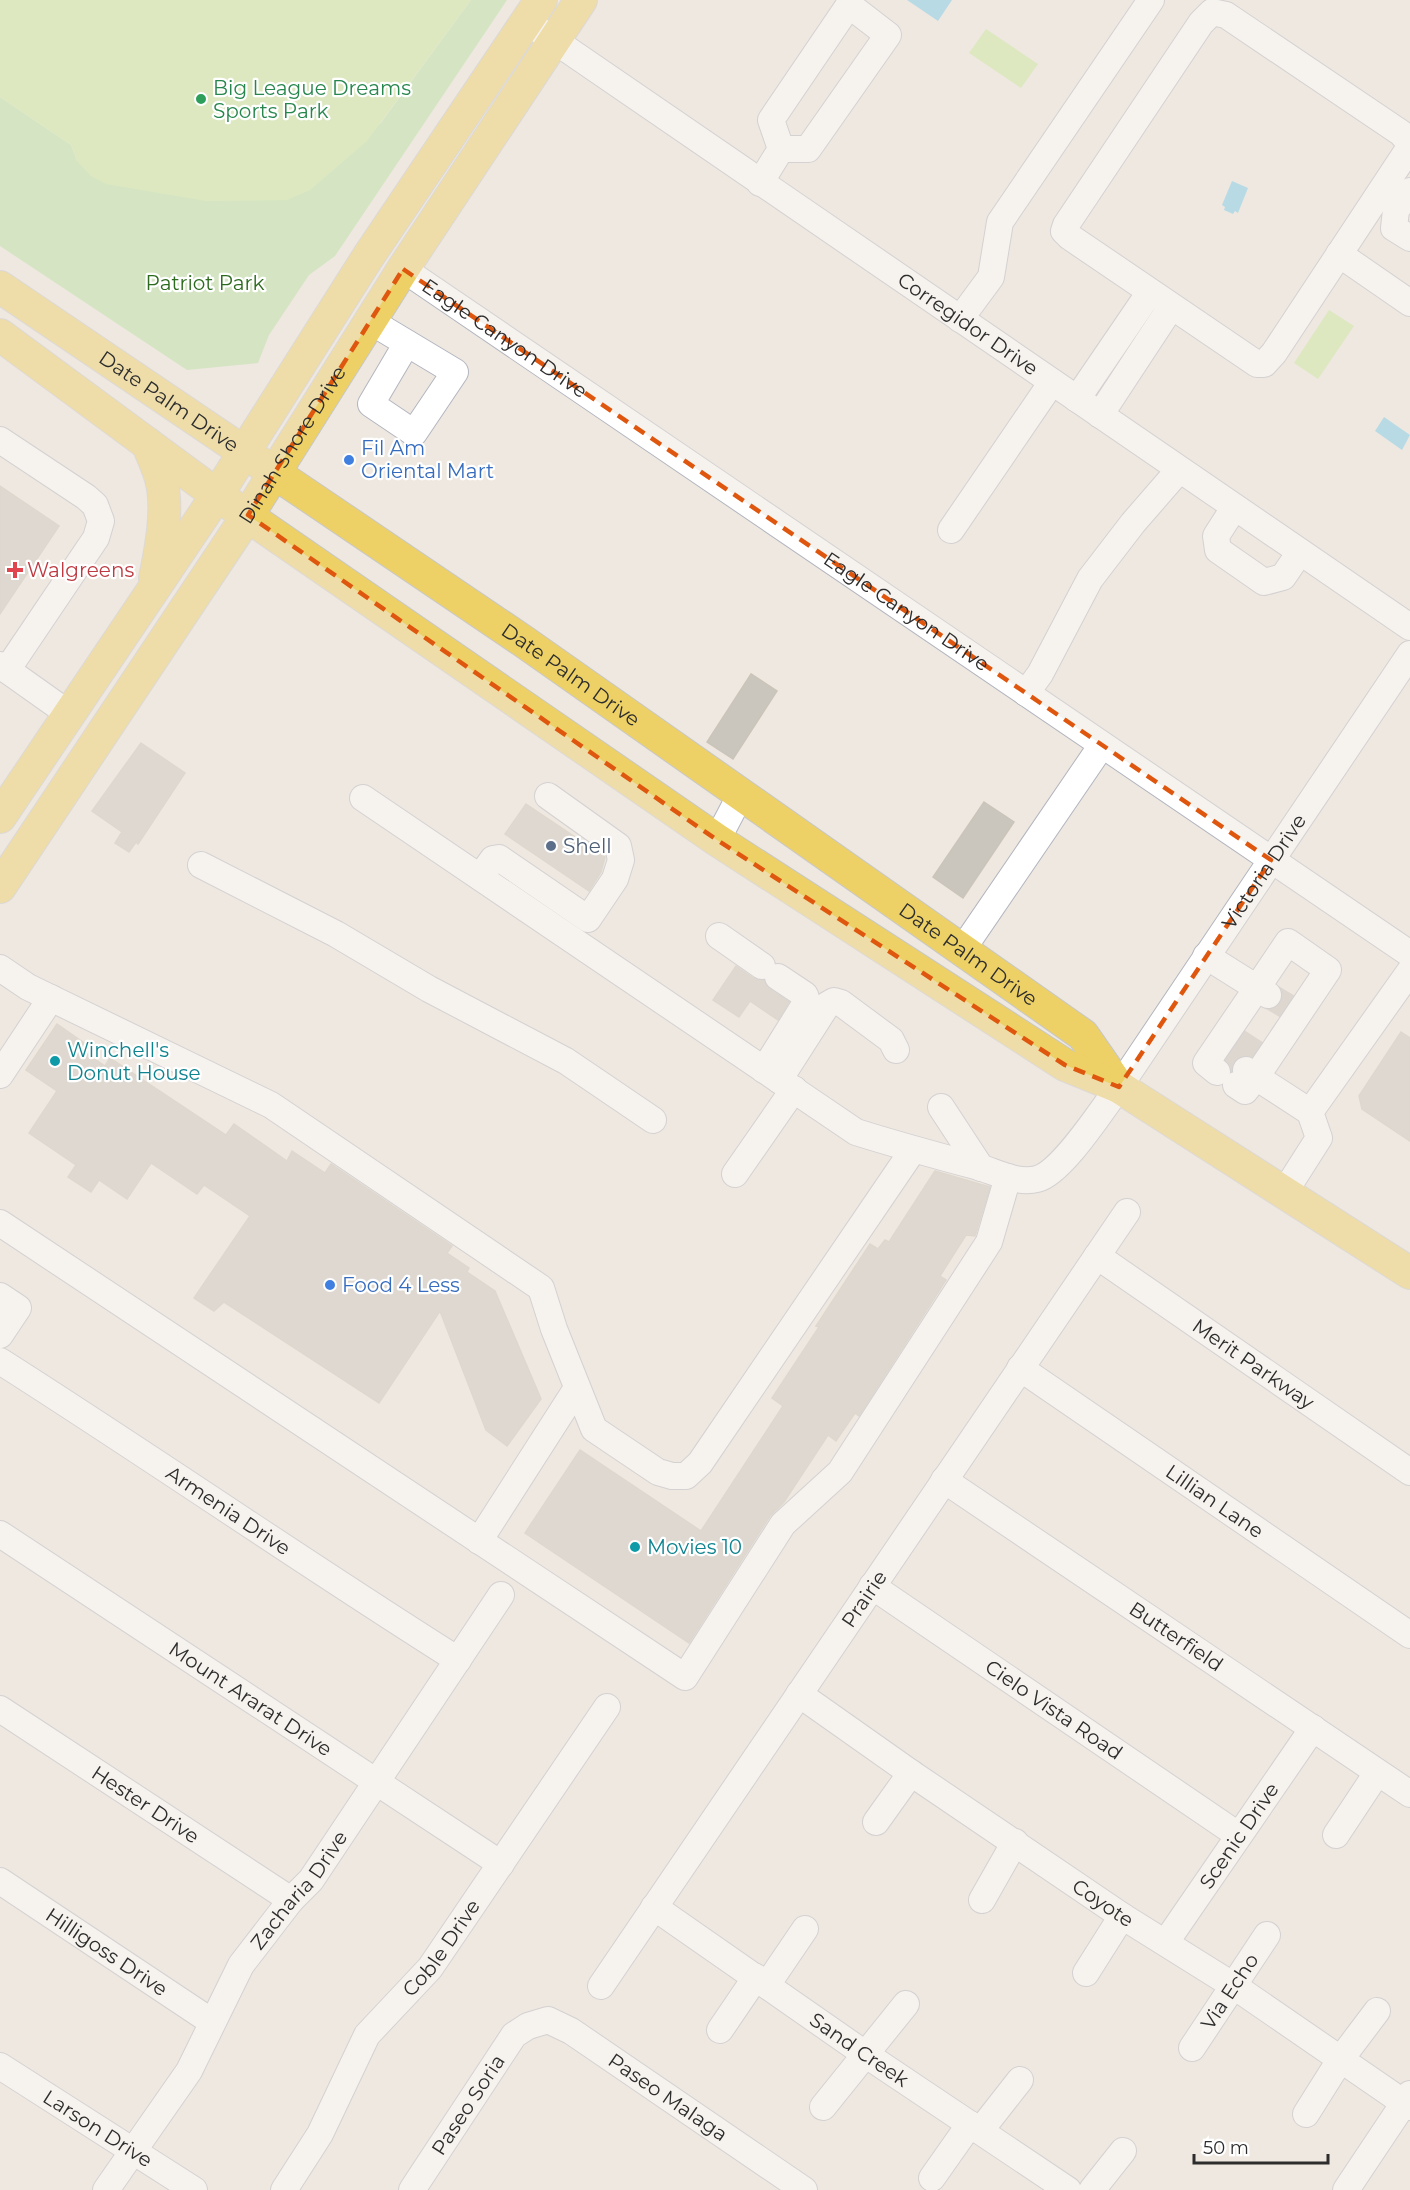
<svg xmlns="http://www.w3.org/2000/svg" width="1410" height="2190" font-family="Montserrat,sans-serif">
  <rect width="100%" height="100%" fill="#eee8e0"/>
  <path fill="#b5e29f" d="M471,0H507L335,256L309,275L269,335L258,363L187,370L0,246V97L71,145L77,161L380,124Z"/>
  <path fill="#c7e99b" d="M0,0H471L367,141L310,190L287,200L206,201L106,184L91,176L77,161L71,145L0,97Z
    M986,29L1038,64L1021,88L969,53Z
    M1329,310L1354,326L1318,379L1294,363Z"/>
  <path fill="#77cbec" d="M907,0H952L938,21Z
    M1232,181L1248,188L1238,213L1235,211L1233,214L1224,210L1225,207L1222,205Z
    M1384,417L1410,435L1402,450L1375,431Z"/>
  <path fill="#cac6be" stroke="#cac4b9" stroke-width="1.5" d="M0,486L59,526L0,614Z
    M751,674L777,691L733,759L707,742Z
    M141,743L185,773L138,844L136,842L129,852L115,843L122,832L92,811Z
    M984,802L1014,822L963,898L933,877Z
    M526,804L605,857L601,872L589,891L505,834Z
    M736,966L753,978L764,980L769,989L789,1002L778,1020L750,1001L739,1017L713,1000Z
    M57,1024L87,1045L83,1051L105,1066L110,1058L226,1135L234,1124L287,1161L292,1151L325,1173L331,1164L452,1246L447,1253L469,1268L467,1272L495,1291L541,1399L507,1446L486,1430L440,1311L379,1403L224,1302L214,1311L194,1298L250,1216L204,1185L197,1194L151,1163L127,1199L99,1180L91,1192L68,1177L76,1165L29,1133L57,1091L26,1070Z
    M1401,1032L1410,1038V1141L1362,1109L1359,1096Z
    M935,1171L990,1187L975,1236L966,1235L940,1276L946,1280L859,1416L855,1413L836,1441L828,1435L784,1502L770,1516L689,1643L525,1533L580,1450L701,1531L783,1406L772,1398L819,1327L816,1326L870,1244L878,1249L885,1240L889,1242Z"/>
  <g fill="none" stroke-linecap="round" stroke-linejoin="round">
    <path stroke="#c7c3bc" stroke-width="26" stroke-dasharray="26 13" stroke-linecap="butt" d="M1268,995L1288,1007
      M1237,1041L1257,1054
      M1226,1057L1246,1070"/>
    <g stroke="#b3b6c0" stroke-width="28">
      <g id="minor">
        <path d="M1212,12L1226,15L1401,133L1408,141V150L1274,353L1264,364H1257L1070,237L1064,231L1066,225L1201,23Z"/>
        <path id="s1" d="M539,30L1410,627"/>
        <path d="M760,183L781,149H808L888,35L849,5L771,120L781,149"/>
        <path d="M1410,191L1396,210L1394,228L1410,238"/>
        <path d="M1339,254L1410,303"/>
        <path id="s2" d="M403,269L1410,954"/>
        <path d="M960,319L991,277L1000,222L1151,0"/>
        <path d="M370,321L455,372L414,433L371,404L407,343"/>
        <path d="M1077,399L1150,292"/>
        <path d="M1100,415L1171,307"/>
        <path d="M0,440L86,497L95,505L101,521L96,538L7,670"/>
        <path d="M1234,508L1216,536L1218,550L1264,582L1283,577L1300,552"/>
        <path d="M951,530L1052,382"/>
        <path d="M0,665L69,714"/>
        <path d="M1026,693L1040,674L1090,579L1133,523L1179,470"/>
        <path id="s3" d="M363,798L856,1132C897,1145 938,1156 979,1167C998,1173 1018,1184 1037,1179C1062,1173 1103,1108 1119,1087L1410,654"/>
        <path d="M717,840L741,794"/>
        <path d="M201,865L336,934L429,989L566,1061L653,1120"/>
        <path d="M480,877L493,859L499,858L588,919L615,879L621,860L618,846L548,796"/>
        <path d="M719,936L762,966"/>
        <path d="M962,950L1102,745"/>
        <path d="M1206,956L1257,988L1288,942L1328,970L1256,1077L1310,1112"/>
        <path d="M0,968L28,987L271,1105L541,1288L554,1329L594,1429L658,1472L672,1476H686L700,1463L913,1150"/>
        <path d="M764,1070L807,1001L805,995L778,977"/>
        <path d="M1217,1072L1206,1063L1257,988L1268,995"/>
        <path d="M0,1075L51,998"/>
        <path d="M779,1080L827,1005L834,1001L841,1003L891,1040L896,1050"/>
        <path d="M1236,1085L1245,1091L1256,1077L1246,1070"/>
        <path d="M941,1107L981,1168"/>
        <path d="M735,1174L794,1089"/>
        <path d="M1284,1193L1319,1138L1310,1112L1410,971"/>
        <path d="M0,1223L685,1677L783,1524L840,1472L989,1242L1008,1177"/>
        <path id="s4" d="M1097,1256L1410,1472"/>
        <path d="M0,1296L18,1308L0,1335"/>
        <path id="s5" d="M0,1361C154,1459 304,1563 458,1660"/>
        <path id="s6" d="M1020,1368L1410,1635"/>
        <path id="s7" d="M944,1480L1410,1794"/>
        <path id="s8" d="M0,1534L501,1864"/>
        <path d="M479,1541L577,1388"/>
        <path id="s9" d="M872,1586L1238,1835"/>
        <path id="s10" d="M799,1694L911,1773L1122,1916L1234,1986L1410,2107"/>
        <path id="s11" d="M0,1709L291,1900"/>
        <path d="M876,1822L911,1773"/>
        <path d="M1336,1835L1377,1773"/>
        <path id="s12" d="M0,1881L212,2022"/>
        <path d="M982,1900L1015,1842"/>
        <path id="s13" d="M654,1907L865,2054L1068,2190"/>
        <path id="s14" d="M1166,1942L1313,1728"/>
        <path d="M1086,1973L1122,1916"/>
        <path d="M767,1985L805,1929"/>
        <path id="s15" d="M601,1986L1127,1212"/>
        <path d="M720,2030L756,1977"/>
        <path id="s16" d="M1192,2048L1267,1935"/>
        <path id="s17" d="M0,2066L194,2190"/>
        <path d="M823,2107L906,2004"/>
        <path d="M1306,2114L1340,2060L1377,2011"/>
        <path d="M980,2131L1020,2080"/>
        <path d="M932,2178L970,2124"/>
        <path id="s18" d="M106,2190L189,2071L241,1965L291,1900L311,1880L501,1595"/>
        <path id="s19" d="M284,2190L320,2134L367,2035L430,1968L607,1707"/>
        <path id="s20" d="M412,2190L514,2035L528,2026L548,2020L571,2031L804,2190"/>
        <path d="M1092,2190L1123,2151"/>
        <path d="M1346,2190L1410,2094"/>
      </g>
    </g>
    <g stroke="#c8c8c8" stroke-width="34">
      <g id="major">
        <path id="s21" d="M0,287L523,641L1083,1035L1119,1087"/>
        <path d="M0,335L217,495L717,840L1065,1065L1119,1087L1410,1273"/>
        <path d="M148,444C152,456 158,467 161,479C169,508 161,549 155,578"/>
        <path d="M0,817L217,495L368,257L541,0"/>
        <path id="s22" d="M0,887L248,515L403,269L581,0"/>
      </g>
    </g>
    <use href="#minor" stroke="#fff" stroke-width="26"/>
    <use href="#major" stroke="#edd066" stroke-width="32"/>
  </g>
  <path d="M0 0H1410V2190H0ZM403,269L1271,860L1119,1087L1065,1065L717,840L248,515Z" fill="#eee8e0" fill-opacity=".55" fill-rule="evenodd"/>
  <path fill="none" stroke="#df570e" stroke-width="4.5" stroke-dasharray="12 8" stroke-linejoin="round" d="M403,269L1271,860L1119,1087L1065,1065L717,840L248,515Z"/>
  <circle fill="#2e9e5b" stroke="#fff" stroke-width="2" cx="201" cy="99" r="6"/>
  <g fill="#3f7fe0" stroke="#fff" stroke-width="2">
    <circle cx="349" cy="460" r="6"/>
    <circle cx="330" cy="1285" r="6"/>
  </g>
  <path fill="#e0444e" stroke="#fff" stroke-width="2" d="M12 561h6v6h6v6h-6v6h-6v-6h-6v-6h6z"/>
  <circle fill="#5c6f8a" stroke="#fff" stroke-width="2" cx="551" cy="846" r="6"/>
  <g fill="#0f9aa8" stroke="#fff" stroke-width="2">
    <circle cx="55" cy="1061" r="6"/>
    <circle cx="635" cy="1547" r="6"/>
  </g>
  <g text-anchor="middle" dominant-baseline="central" stroke-width="4.5" stroke-linejoin="round" paint-order="stroke">
    <g font-size="20" fill="#27864d" stroke="#fff" text-anchor="start">
      <text x="213" y="88">Big League Dreams<tspan x="213" dy="23">Sports Park</tspan></text>
    </g>
    <g font-size="20" fill="#2c6a1d" stroke="#fff">
      <text x="205" y="283">Patriot Park</text>
    </g>
    <g font-size="20" fill="#2d2d2d" stroke="#fff">
      <text stroke="none"><textPath href="#s1" startOffset="520">Corregidor Drive</textPath></text>
      <text stroke="none"><textPath href="#s2" startOffset="123">Eagle Canyon Drive</textPath></text>
      <text stroke="none"><textPath href="#s21" startOffset="204">Date Palm Drive</textPath></text>
      <text stroke="none"><textPath href="#s22" startOffset="530">Dinah Shore Drive</textPath></text>
      <text stroke="none"><textPath href="#s2" startOffset="609">Eagle Canyon Drive</textPath></text>
      <text stroke="none"><textPath href="#s21" startOffset="690">Date Palm Drive</textPath></text>
      <text stroke="none"><textPath href="#s3" startOffset="1168">Victoria Drive</textPath></text>
      <text stroke="none"><textPath href="#s21" startOffset="1176">Date Palm Drive</textPath></text>
      <text stroke="none"><textPath href="#s4" startOffset="190">Merit Parkway</textPath></text>
      <text stroke="none"><textPath href="#s6" startOffset="236">Lillian Lane</textPath></text>
      <text stroke="none"><textPath href="#s5" startOffset="273">Armenia Drive</textPath></text>
      <text stroke="none"><textPath href="#s15" startOffset="468">Prairie</textPath></text>
      <text stroke="none"><textPath href="#s7" startOffset="280">Butterfield</textPath></text>
      <text stroke="none"><textPath href="#s8" startOffset="300">Mount Ararat Drive</textPath></text>
      <text stroke="none"><textPath href="#s9" startOffset="220">Cielo Vista Road</textPath></text>
      <text stroke="none"><textPath href="#s11" startOffset="174">Hester Drive</textPath></text>
      <text stroke="none"><textPath href="#s14" startOffset="129">Scenic Drive</textPath></text>
      <text stroke="none"><textPath href="#s18" startOffset="358">Zacharia Drive</textPath></text>
      <text stroke="none"><textPath href="#s10" startOffset="369">Coyote</textPath></text>
      <text stroke="none"><textPath href="#s19" startOffset="291">Coble Drive</textPath></text>
      <text stroke="none"><textPath href="#s12" startOffset="128">Hilligoss Drive</textPath></text>
      <text stroke="none"><textPath href="#s16" startOffset="68">Via Echo</textPath></text>
      <text stroke="none"><textPath href="#s13" startOffset="250">Sand Creek</textPath></text>
      <text stroke="none"><textPath href="#s20" startOffset="366">Paseo Malaga</textPath></text>
      <text stroke="none"><textPath href="#s20" startOffset="102">Paseo Soria</textPath></text>
      <text stroke="none"><textPath href="#s17" startOffset="116">Larson Drive</textPath></text>
    </g>
    <g font-size="20" fill="#366cbe" stroke="#fff" text-anchor="start">
      <text x="361" y="448">Fil Am<tspan x="361" dy="23">Oriental Mart</tspan></text>
      <text x="342" y="1285">Food 4 Less</text>
    </g>
    <g font-size="20" fill="#be3a42" stroke="#fff" text-anchor="start">
      <text x="27" y="570">Walgreens</text>
    </g>
    <g font-size="20" fill="#4e5e75" stroke="#fff" text-anchor="start">
      <text x="563" y="846">Shell</text>
    </g>
    <g font-size="20" fill="#0d838f" stroke="#fff" text-anchor="start">
      <text x="67" y="1050">Winchell's<tspan x="67" dy="23">Donut House</tspan></text>
      <text x="647" y="1547">Movies 10</text>
    </g>
  </g>
  <path d="M1194 2154v9h134v-9" fill="none" stroke="#2d2d2d" stroke-width="3"/>
  <text x="1203" y="2154" font-size="18" fill="#2d2d2d" stroke="#ffffff" stroke-width="4.5" paint-order="stroke">50 m</text>
</svg>
